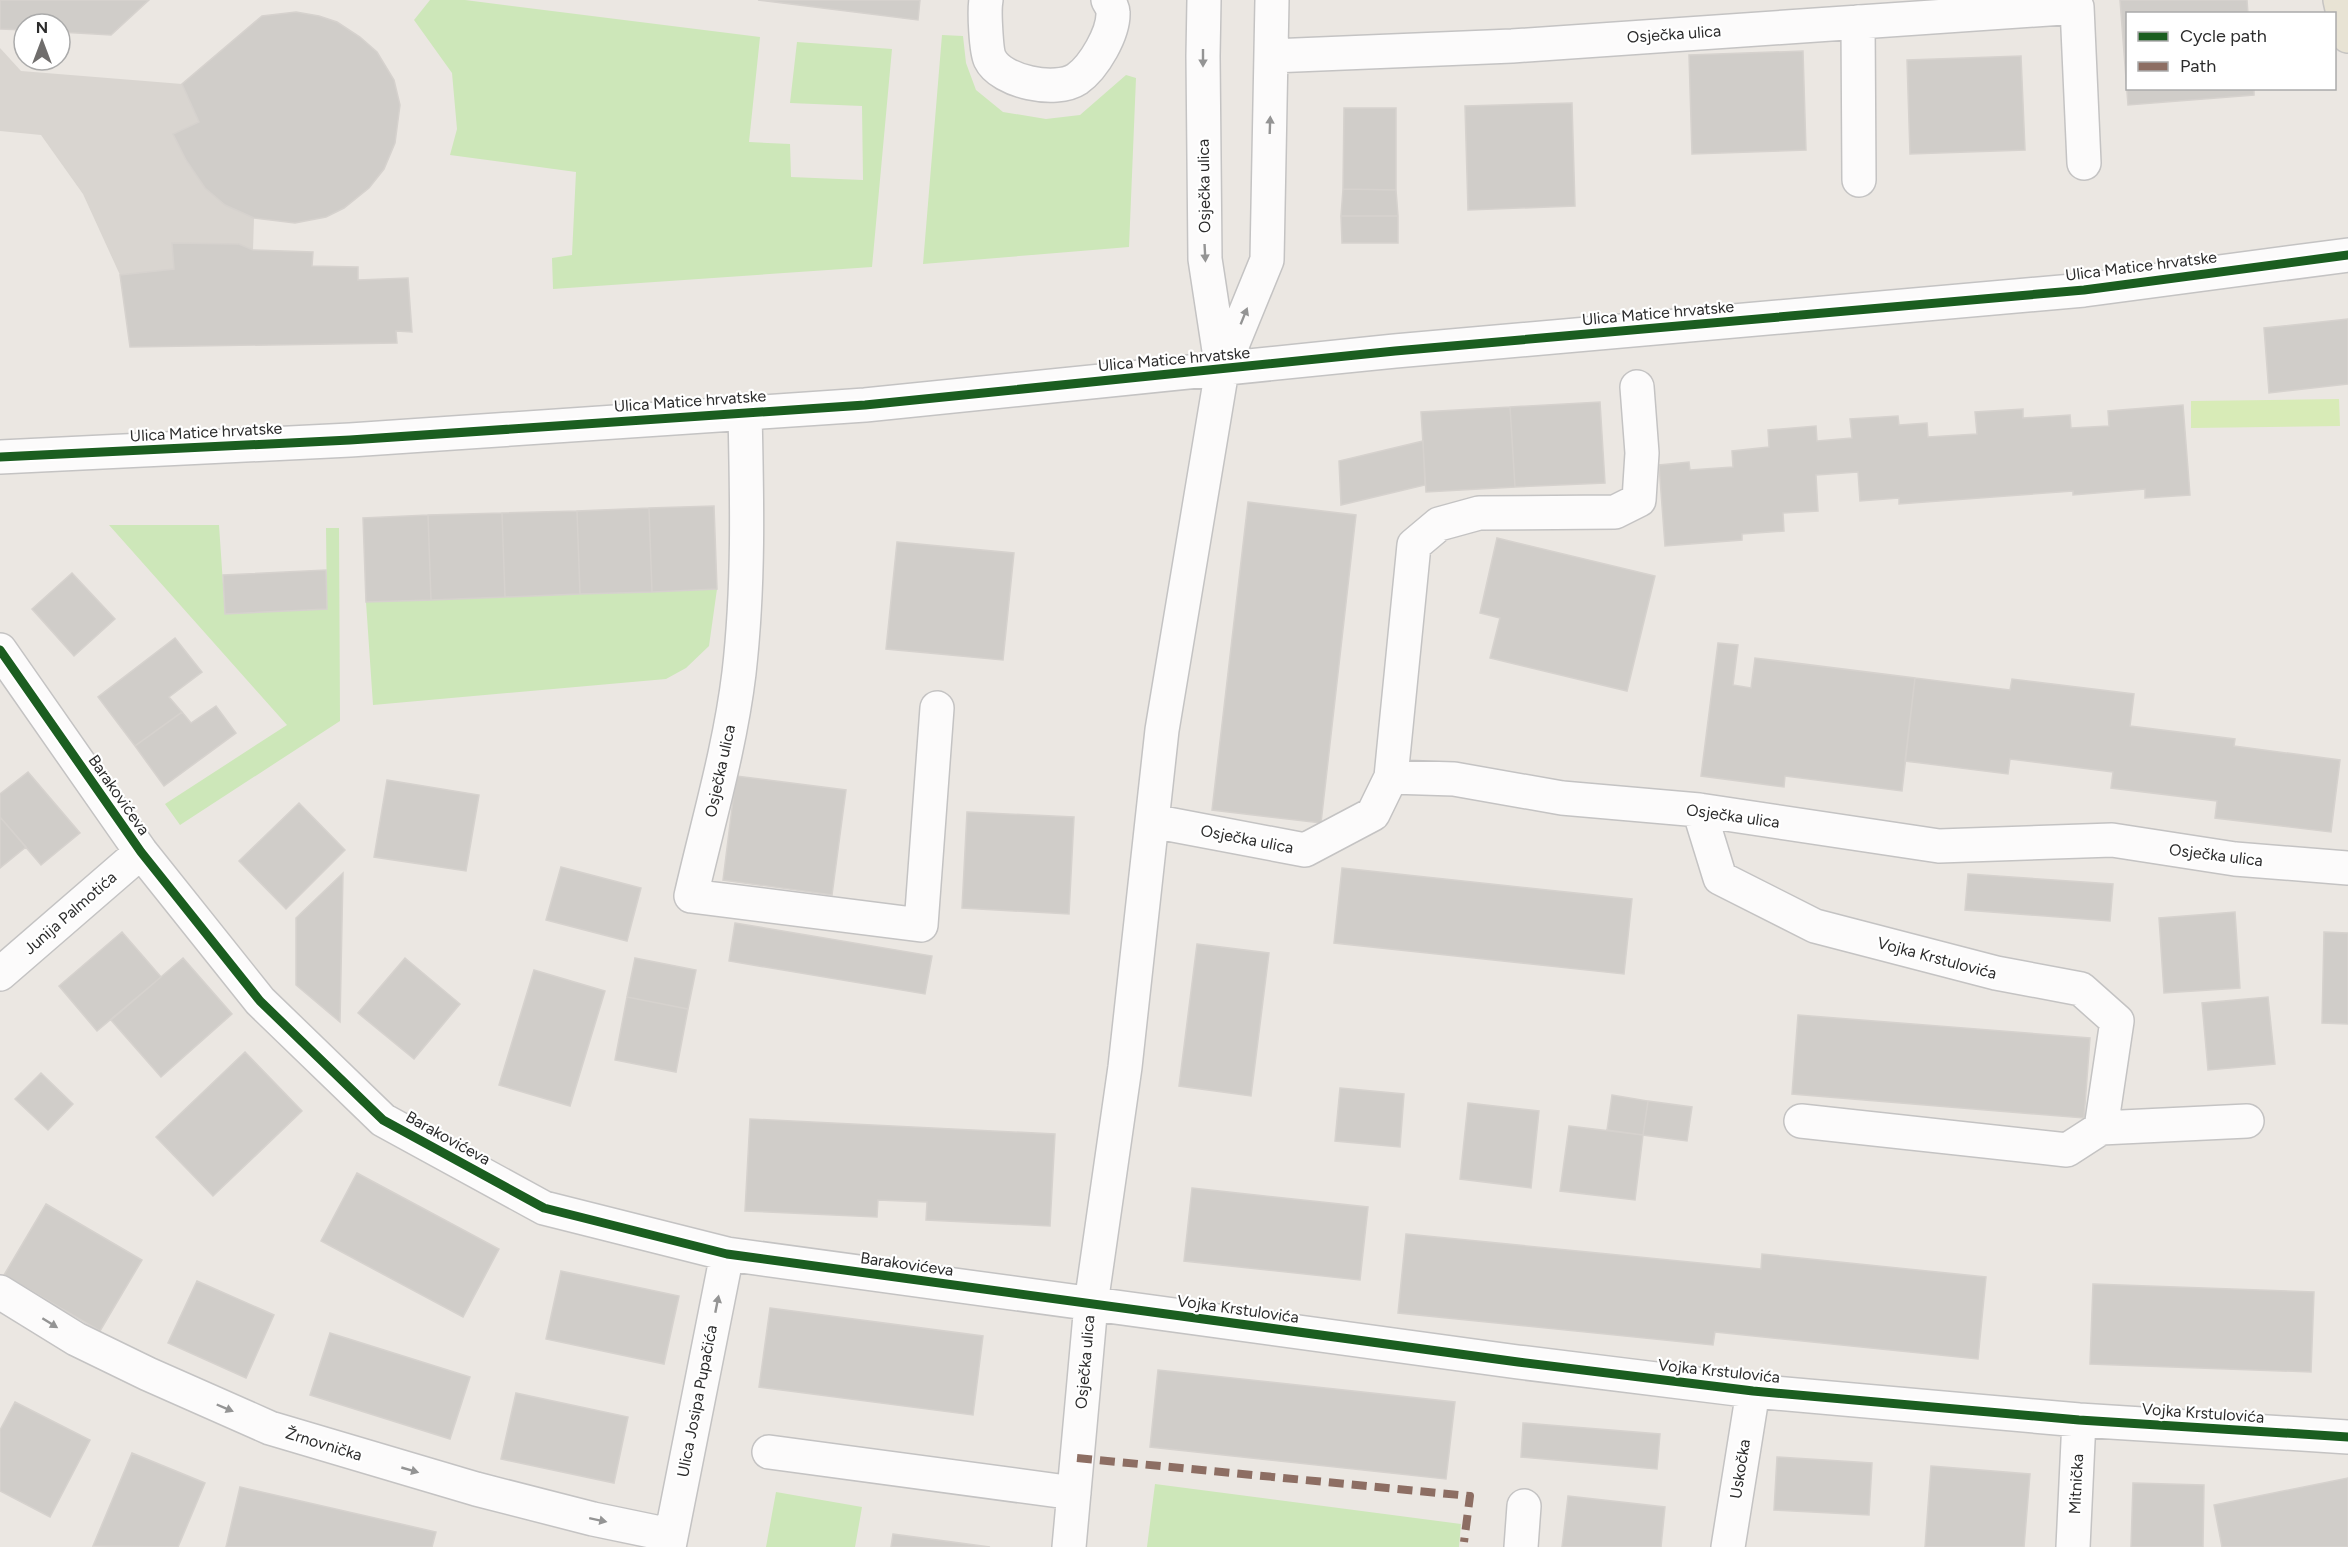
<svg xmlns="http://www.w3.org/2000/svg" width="2348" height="1547" font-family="Figtree,sans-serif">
  <rect width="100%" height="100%" fill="#ebe7e2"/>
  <path fill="#cde7b9" d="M430,0H465L760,37L749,142L790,144L791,177L863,180L862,106L790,103L797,42L892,49L872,267L553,289L552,258L572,255L576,172L450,155L457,129L452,73L414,20Z
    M942,35L963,36L966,63L976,90L1003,112L1046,119L1080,115L1126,75L1136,78L1129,247L923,264Z
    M109,525H219L225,614L327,609L326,528H339L340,721L180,825L165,804L287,725Z
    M717,589L709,646L686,668L666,679L373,705L366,602Z
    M1155,1484L1461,1524L1459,1547H1147Z
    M776,1492L862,1507L855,1547H766Z"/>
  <path fill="#d8ebb7" d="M2339,399L2340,426L2191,428V401Z"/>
  <path fill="#d9d5d0" d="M0,48L21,71L182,84L199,122L174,134L186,161L205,188L225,205L254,218L253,250L174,269L120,275L83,194L41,135L0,131Z"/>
  <path fill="#d0cdc9" stroke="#d6d2ce" stroke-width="1.5" d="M0,0H149L111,35L60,32V24H24V30L0,29Z
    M758,0H920L918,20Z
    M2120,0H2247L2248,14H2128V88H2254V95L2128,105Z
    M296,12L319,16L337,22L360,37L377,52L394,80L400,105L395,143L384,169L369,188L344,208L326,217L295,223L254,218L225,205L205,188L186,160L173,134L199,122L182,84L262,16Z
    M1803,51L1806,150L1692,154L1689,55Z
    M2021,56L2025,150L1910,154L1907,60Z
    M1572,103L1575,206L1468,210L1465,106Z
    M1344,108H1396V190L1343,189Z
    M1343,189L1396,190L1398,216H1341Z
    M1341,216H1398V243H1342Z
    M172,243L239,244L253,250L313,252L312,266L358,267V280L408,278L412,332L396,331L397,343L130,347L120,275L174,269Z
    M2348,319V384L2269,393L2264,328Z
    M1600,402L1605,483L1515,487L1510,407Z
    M2183,405L2190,495L2145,498V489L2073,495V491L1899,504V498L1860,501L1858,472L1816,475L1818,511L1783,513L1784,531L1742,534V540L1665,546L1659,465L1689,462L1690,470L1733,467L1732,451L1769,447L1768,430L1816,426L1817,441L1852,438L1850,419L1898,416L1899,425L1927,423L1928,437L1977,434L1975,412L2023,409V418L2070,415L2071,428L2109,426L2108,411Z
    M1510,407L1515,487L1426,492L1421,412Z
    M1423,441L1425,485L1341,505L1339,461Z
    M1248,502L1356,515L1321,823L1212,810Z
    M714,506L717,589L652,592L649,508Z
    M649,508L652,592L580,594L577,511Z
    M577,511L580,594L505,597L502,513Z
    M502,513L505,597L431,600L428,515Z
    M428,515L431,600L366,602L363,518Z
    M1497,538L1655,576L1627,691L1490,658L1500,618L1480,613Z
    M897,542L1014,553L1003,660L886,649Z
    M326,570L327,609L225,614L223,575Z
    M72,573L115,619L74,656L32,609Z
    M175,638L202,672L169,697L182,712L135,746L98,697Z
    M1718,643L1738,645L1733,685L1751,688L1755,658L1915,678L1902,791L1785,776L1784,787L1701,776Z
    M1915,678L2010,690L2012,679L2134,694L2130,726L2235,739L2234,746L2340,760L2331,832L2215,818L2217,801L2111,788L2113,772L2010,759L2008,774L1905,761Z
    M216,706L236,733L164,786L135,746L182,712L191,723Z
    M28,772L80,833L41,865L0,817V794Z
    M736,776L846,790L832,895L723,880Z
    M387,780L479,795L466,871L374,857Z
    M299,803L345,850L286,909L239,861Z
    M967,812L1074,817L1069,914L962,908Z
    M0,817L26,847L0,868Z
    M561,867L641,888L627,941L546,920Z
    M1342,868L1632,899L1624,974L1334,943Z
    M343,873L340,1022L296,985V918Z
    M1968,874L2113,884L2110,921L1965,910Z
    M2235,912L2240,988L2164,993L2159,918Z
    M735,923L932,956L925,994L729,961Z
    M122,932L161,977L97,1031L59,986Z
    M2324,932L2348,933V1024L2322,1023Z
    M1197,944L1269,953L1251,1096L1179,1086Z
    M183,958L232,1014L161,1077L111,1020Z
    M405,958L460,1004L414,1059L358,1013Z
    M635,958L696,970L688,1009L627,997Z
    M534,970L605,991L570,1106L499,1085Z
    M627,997L688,1009L676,1072L615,1060Z
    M2268,997L2275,1064L2208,1070L2202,1003Z
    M1798,1015L2090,1038L2084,1118L1792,1094Z
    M245,1052L302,1111L213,1196L156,1137Z
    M41,1073L73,1104L48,1130L15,1099Z
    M1340,1088L1404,1094L1400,1147L1335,1141Z
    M1612,1095L1648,1101L1643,1135L1607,1130Z
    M1648,1101L1692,1107L1687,1141L1643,1135Z
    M1468,1103L1539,1111L1531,1188L1460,1179Z
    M750,1119L1055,1134L1050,1226L926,1220L927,1202L878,1200L877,1217L745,1211Z
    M1569,1126L1643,1135L1635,1200L1560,1191Z
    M357,1173L499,1249L463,1317L321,1241Z
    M1192,1188L1368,1207L1360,1280L1184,1261Z
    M46,1204L142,1260L100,1331L4,1275Z
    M1406,1234L1761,1269L1762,1254L1986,1277L1978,1359L1715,1332L1713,1345L1398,1313Z
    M561,1271L679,1296L664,1364L546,1339Z
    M197,1281L274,1315L246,1378L168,1343Z
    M2093,1284L2314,1292L2311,1372L2090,1364Z
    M770,1308L983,1336L973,1415L759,1387Z
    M330,1333L470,1377L450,1439L310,1395Z
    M1158,1370L1455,1402L1446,1479L1150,1447Z
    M516,1393L628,1417L614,1483L501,1459Z
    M15,1402L90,1440L50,1517L0,1491V1430Z
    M1523,1423L1660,1434L1657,1469L1521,1457Z
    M132,1453L205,1483L178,1547L93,1546Z
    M1777,1457L1872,1463L1869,1515L1774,1510Z
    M1931,1466L2030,1474L2024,1547H1925Z
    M2348,1478V1547H2222L2214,1505Z
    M2133,1483L2204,1485L2203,1547H2131Z
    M240,1487L436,1532L432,1547H226Z
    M1568,1496L1665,1507L1661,1547H1562Z
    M893,1534L990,1547H891Z"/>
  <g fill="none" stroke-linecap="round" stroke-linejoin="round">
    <g stroke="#c4c3c3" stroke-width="36">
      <path id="minor" d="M986,0C984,10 986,51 990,59C1001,82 1056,93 1077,79C1094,67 1114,33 1113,12C1113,8 1110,4 1108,0
        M1204,0L1203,56L1205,259L1222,370
        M1858,22L1859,180
        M1272,56L1512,46L2077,7L2084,163
        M745,413C747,499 749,586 739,673C730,748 708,822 691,896L921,925L937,708
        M0,457L350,440L865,405L1395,351L2084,290L2348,255
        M0,650L141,852L260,1001L383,1120L544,1208L727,1254L1518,1362L1753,1391L2079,1420L2348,1437
        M1391,777L1414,545L1439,524L1479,513L1615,512L1639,500L1642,453L1637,387
        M1699,810L1720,878L1815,926L1996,973L2081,989L2117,1021L2101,1128L2247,1121
        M1152,821L1305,850L1373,814L1391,777L1454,779L1562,798L1699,810L1939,846L2112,840L2235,859L2348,868
        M0,974L141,852
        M1801,1121L2067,1150L2101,1128
        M0,1292L76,1339L148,1374L270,1428L476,1489L593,1519L670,1535
        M769,1452L1074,1493
        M669,1547L727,1254
        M1069,1547L1091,1304L1125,1067L1162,730L1222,370L1267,260L1272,0
        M1521,1547L1524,1506
        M1728,1547L1753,1391
        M2073,1547L2079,1420"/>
    </g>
    <g stroke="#c6c4c2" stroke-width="36">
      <path id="major" d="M2340,0L2348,36"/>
    </g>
    <use href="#minor" stroke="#fcfbfb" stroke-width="33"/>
    <use href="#major" stroke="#e8e3d4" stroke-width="33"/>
    <path stroke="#8d6e63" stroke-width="8" stroke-dasharray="15 8" stroke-linecap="butt" d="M1077,1458L1470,1496L1464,1542"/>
    <g stroke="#fff" stroke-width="13">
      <path id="cycleway" d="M0,457L350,440L865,405L1395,351L2084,290L2348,255
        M0,650L141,852L260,1001L383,1120L544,1208L727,1254L1518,1362L1753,1391L2079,1420L2348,1437"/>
    </g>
    <use href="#cycleway" stroke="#1b5e20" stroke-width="9"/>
  </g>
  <defs><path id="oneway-solid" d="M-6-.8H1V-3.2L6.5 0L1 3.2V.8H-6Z" transform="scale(1.5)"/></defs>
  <g fill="#949494">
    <use href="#oneway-solid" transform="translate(1203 58) rotate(90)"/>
    <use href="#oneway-solid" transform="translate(1270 125) rotate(-88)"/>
    <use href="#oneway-solid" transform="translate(1205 253) rotate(87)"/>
    <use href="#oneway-solid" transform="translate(1244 316) rotate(-68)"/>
    <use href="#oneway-solid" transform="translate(717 1304) rotate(-79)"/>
    <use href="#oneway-solid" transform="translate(50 1323) rotate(32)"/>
    <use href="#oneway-solid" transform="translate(225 1408) rotate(23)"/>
    <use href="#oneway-solid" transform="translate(410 1470) rotate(16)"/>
    <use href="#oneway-solid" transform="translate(598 1520) rotate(12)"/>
  </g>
  <g text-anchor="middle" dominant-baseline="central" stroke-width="4.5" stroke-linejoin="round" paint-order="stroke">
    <g font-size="16" fill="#2c2c2c" stroke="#fff">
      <text transform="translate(1674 34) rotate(-4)">Osječka ulica</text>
      <text transform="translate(1204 186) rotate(-91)">Osječka ulica</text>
      <text transform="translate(2141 266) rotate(-7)">Ulica Matice hrvatske</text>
      <text transform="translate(1658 313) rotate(-5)">Ulica Matice hrvatske</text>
      <text transform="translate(1174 359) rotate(-5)">Ulica Matice hrvatske</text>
      <text transform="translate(690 401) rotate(-4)">Ulica Matice hrvatske</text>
      <text transform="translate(206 432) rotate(-3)">Ulica Matice hrvatske</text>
      <text transform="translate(720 771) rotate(-78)">Osječka ulica</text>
      <text transform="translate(119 795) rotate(55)">Barakovićeva</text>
      <text transform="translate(1733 816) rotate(8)">Osječka ulica</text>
      <text transform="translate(1247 839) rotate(11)">Osječka ulica</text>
      <text transform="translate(2216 855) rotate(7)">Osječka ulica</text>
      <text transform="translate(70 913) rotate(-41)">Junija Palmotića</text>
      <text transform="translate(1937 958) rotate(15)">Vojka Krstulovića</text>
      <text transform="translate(448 1138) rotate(29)">Barakovićeva</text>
      <text transform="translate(907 1264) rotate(8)">Barakovićeva</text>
      <text transform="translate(1238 1309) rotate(8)">Vojka Krstulovića</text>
      <text transform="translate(1085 1362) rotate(-85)">Osječka ulica</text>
      <text transform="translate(1719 1371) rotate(6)">Vojka Krstulovića</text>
      <text transform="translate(697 1401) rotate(-79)">Ulica Josipa Pupačića</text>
      <text transform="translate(2203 1413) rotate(4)">Vojka Krstulovića</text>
      <text transform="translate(324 1444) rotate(17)">Žrnovnička</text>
      <text transform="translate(1740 1469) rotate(-81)">Uskočka</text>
      <text transform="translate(2076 1484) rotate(-87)">Mitnička</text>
    </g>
  </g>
  <rect x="2126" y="12" width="210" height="78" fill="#ffffff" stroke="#ababab" stroke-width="1.5"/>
  <rect x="2138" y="32" width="30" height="9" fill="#1b5e20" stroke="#ababab" stroke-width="1.5"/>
  <text x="2180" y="42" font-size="18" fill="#2c2c2c">Cycle path</text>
  <rect x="2138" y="62" width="30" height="9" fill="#8d6e63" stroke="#ababab" stroke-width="1.5"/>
  <text x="2180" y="72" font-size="18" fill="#2c2c2c">Path</text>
  <g transform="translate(42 42)"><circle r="28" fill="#ffffff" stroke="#ababab" stroke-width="1.5"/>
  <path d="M0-4.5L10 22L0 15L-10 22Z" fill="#6f6d6c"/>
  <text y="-9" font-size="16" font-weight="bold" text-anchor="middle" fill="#2c2c2c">N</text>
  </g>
</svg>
